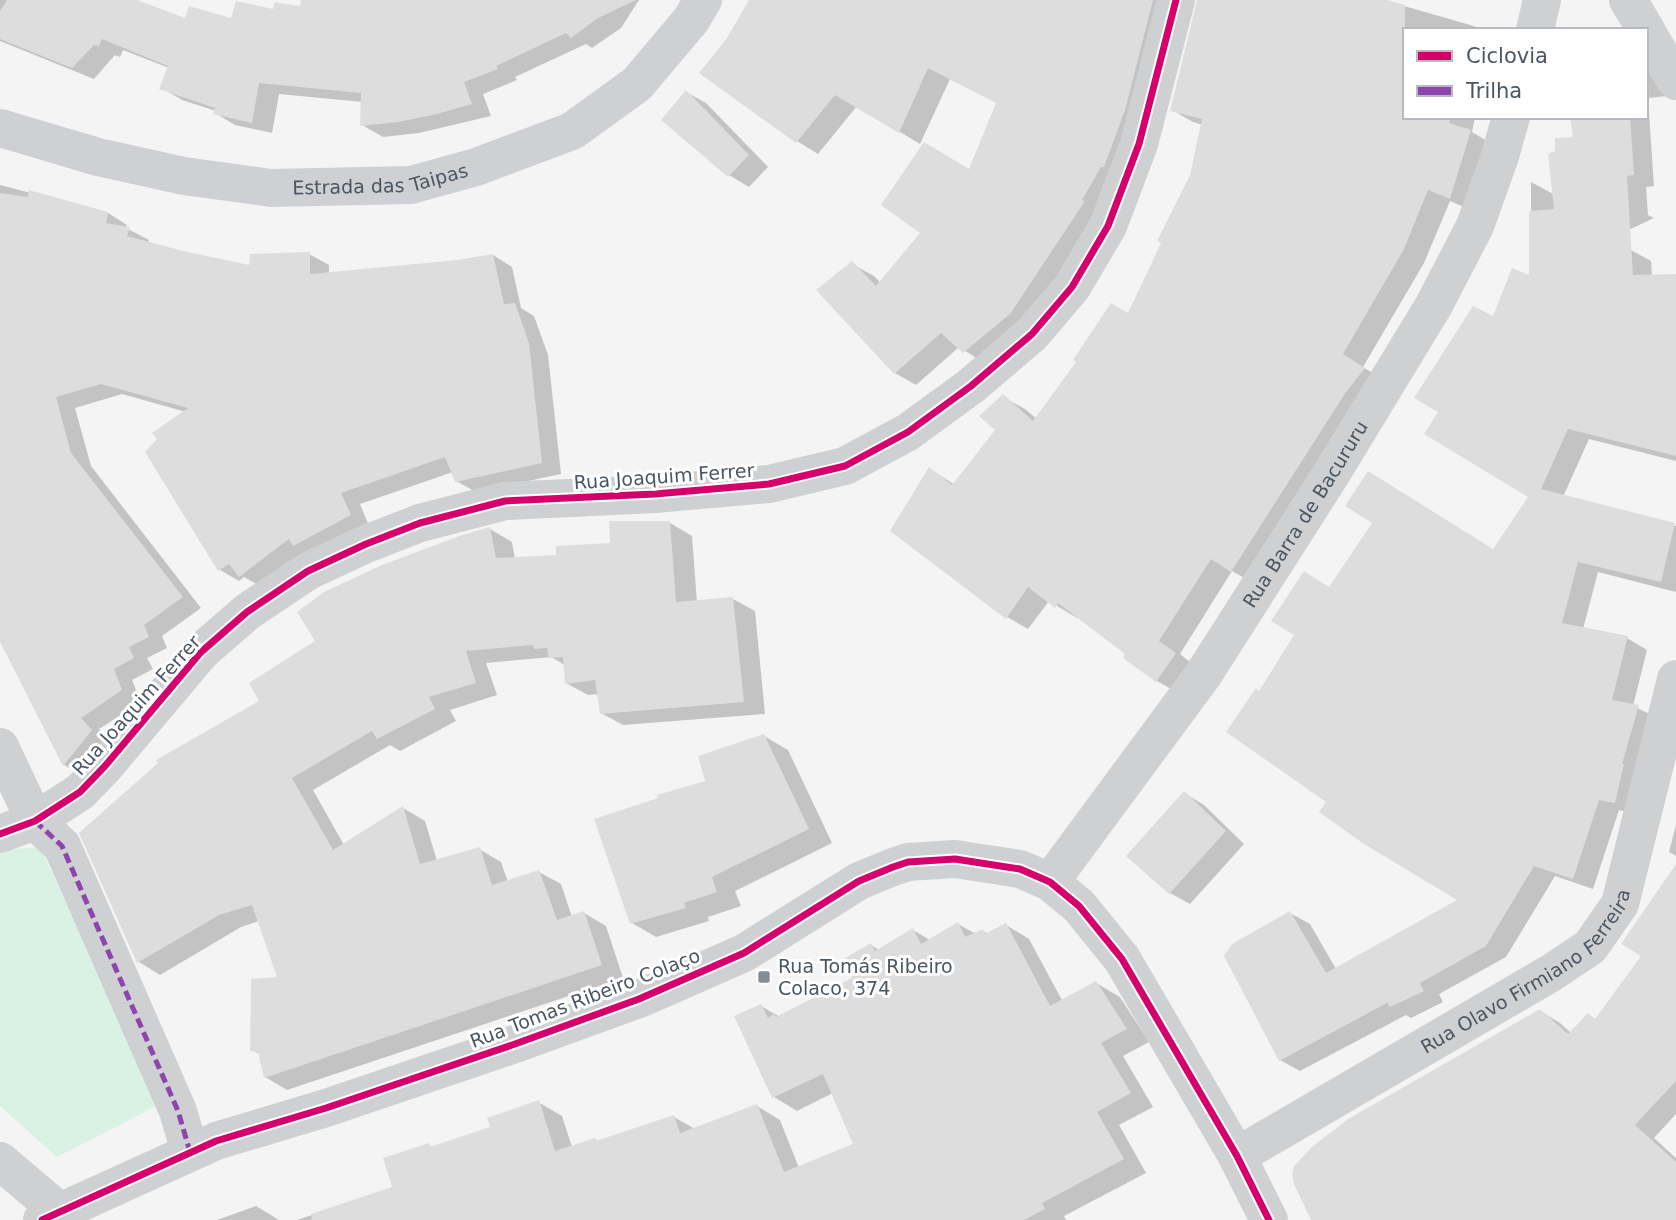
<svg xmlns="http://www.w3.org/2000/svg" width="1676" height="1220" font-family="'DejaVu Sans',sans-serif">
  <rect width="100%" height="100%" fill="#f4f4f4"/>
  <path fill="#d9f2e3" d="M40,847L160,1104L57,1157L0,1106V850Z"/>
  <path fill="#0003" d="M0,0H133L186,20H232L274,11L302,8L303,0H639L621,28L592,48L586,44L515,77L517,80L483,94L491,116L419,133L383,137L362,125L363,102L279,94L272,133L235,125L215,113L216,111L182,100L162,88L169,68L123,50L120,57L115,55L94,79L0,41Z
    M759,0H1180L1146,123L1031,325L986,364L959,347L916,385L895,373L852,264L874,276L881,283L970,171L998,103L950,79L920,144L857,106L818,154L797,141Z
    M1199,0H1383L1474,26L1481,30H1405V117H1475L1472,132L1492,144L1471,210L1450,201L1424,263L1363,367L1385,381L1253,583L1232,571L1180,654L1196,667L1178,693L1157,681L1128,654L1079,616L1077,618L1049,601L1028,629L1007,617L930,469L955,485L997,430L1003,397L1025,409L1037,419L1129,315L1192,175L1203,125L1193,122L1172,110Z
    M1646,67L1667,96L1648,98L1654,186L1646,187L1648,215L1654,218L1575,255L1631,250L1651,261L1652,276H1676V461L1589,439L1563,497L1676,526V592L1598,572L1583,629L1627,638L1647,650L1633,706L1658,718L1635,814L1619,810L1593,889L1555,876L1506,957L1439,994L1443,1002L1411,1018L1406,1015L1300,1071L1280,1060L1290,913L1310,924L1336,969L1461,900L1329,801L1260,693L1296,634L1330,589L1494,550L1530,496L1494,318L1531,278V182L1555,195L1575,138L1571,117H1646Z
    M686,92L706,103L768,167L749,187L729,175Z
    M0,185L108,213L127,225L126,228L149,240L148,243L250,267L309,254L329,265V274L457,262L493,255L512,267L521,308L534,316L548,355L561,474L476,492L456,481L453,472L360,504L369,526L260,586L244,577L239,581L220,570L186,412L122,394L75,408L91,466L201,608L162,636L167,648L147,658L153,669L132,680L141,702L99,729L111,742L83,776L64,765L0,636Z
    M670,523L692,536L697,602L733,599L755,611L765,714L623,725L601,713L599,694L588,695L566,683L565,665L551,657L486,663L497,695L450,710L456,721L400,751L390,745L313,790L344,845L403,808L425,821L437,861L479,849L501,862L508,882L539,872L561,884L572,917L584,913L606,926L623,978L287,1090L265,1077L261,1055L252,1050L279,979L259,921L241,927L160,975L139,962L81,833L261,702L490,529L512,542L515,559L558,556L612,545Z
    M764,736L788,750L832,843L735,891L741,906L708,917L709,921L656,937L632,923L707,782Z
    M1184,793L1204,805L1244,844L1190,904L1170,893L1129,856Z
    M1676,825V856L1669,852Z
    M1676,867V1114L1654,1138L1676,1158V1220H1313L1540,1011L1560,1023L1571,1033L1597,1020L1643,956Z
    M958,924L976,934L983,931L988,934L1006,925L1029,939L1063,1002L1096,983L1120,997L1149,1042L1123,1056L1153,1107L1119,1125L1146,1173L1064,1216L1066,1220H297L394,1188L428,1145L433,1148L492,1129L538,1102L562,1116L572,1147L595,1139L599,1142L674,1117L695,1129L757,1106L780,1120L799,1168L855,1145L833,1093L797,1111L774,1097L761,1006L780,1017L854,978L871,945L879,950L913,930L930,940Z
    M256,1206L279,1220H217Z"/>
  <path fill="#ddddde" d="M7,0H137L185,18L189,6L231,18L236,1L273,9L274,2L300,6L301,0H636L598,18L571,38L566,33L496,66L498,69L464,82L472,104L437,114L398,122L360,126L361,93L259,83L252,123L213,114L215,108L159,89L168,66L102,39L99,46L94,45L72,68L0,39V11Z
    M749,0H1153L1125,110L1104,167H1101L1082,200L1085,201L1010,314L963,353L941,333L894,374L816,290L852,261L876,286L920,233L881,205L924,142L969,169L996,103L928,68L899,133L835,95L796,143L699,73L727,38Z
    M1197,0H1387L1405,5V117H1451L1449,123L1471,130L1450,199L1428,190L1404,249L1343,354L1365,368L1346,392L1231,572L1211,559L1159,641L1176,653L1156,682L1123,658L1125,654L1058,603L1055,608L1028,587L1006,619L890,531L929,467L952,485L995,430L979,416L1003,394L1033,421L1076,362L1073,360L1111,303L1128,313L1161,243L1157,241L1190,175L1202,119L1170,111Z
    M686,90L749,155L728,177L661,120Z
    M1570,117H1630L1634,175L1627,176L1633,275L1676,274V456L1568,429L1541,489L1675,523L1661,582L1578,562L1562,623L1628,636L1612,700L1639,705L1622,764H1624L1615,803L1599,800L1573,879L1534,866L1486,946L1420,983L1424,991L1390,1007L1387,1003L1279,1061L1224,956L1232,944L1290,911L1326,973L1457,900L1364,844L1319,812L1326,802L1226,732L1256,688L1259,691L1294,635L1271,621L1304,571L1329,587L1372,523L1345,506L1368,471L1493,549L1528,497L1424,434L1438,412L1414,398L1473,306L1493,316L1512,268L1529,275V211L1554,209L1548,154L1555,151V138L1573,137Z
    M29,190L108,212L106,223L130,227L127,236L183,251L249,265L250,254L310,252V274L457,260L493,254L504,304L515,303L529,343L542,463L455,482L445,457L341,493L351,515L293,546L289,539L239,577L229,564L218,571L145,452L157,439L152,433L188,408L101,384L56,397L71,453L183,597L144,625L149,637L129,647L134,658L114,669L122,690L81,718L92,730L63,766L0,642V193L28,197Z
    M609,521H670L676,602L733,597L744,702L600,714L595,680L565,684L563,657L549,658L547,648L534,649L533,645L466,651L476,683L429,697L435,709L377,739L372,731L292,778L333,850L403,806L420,864L480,847L492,885L539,870L557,920L584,911L602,965L264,1078L258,1052L250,1051L251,979L277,977L252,905L219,915L137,963L79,833L158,763L156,760L259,701L249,683L315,641L297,612L324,592L382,565L462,535L490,527L496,558L556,555V546L610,543Z
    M764,734L809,829L712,877L717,892L684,903L686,908L630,924L594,819L658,798L657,795L705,781L698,756Z
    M1184,791L1226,831L1169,894L1126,856Z
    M1676,864V1081L1635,1125L1676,1162V1220H1311L1294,1184L1292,1175L1294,1166L1312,1147L1348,1119L1540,1009L1568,1034L1588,1013L1595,1019L1641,956L1621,944Z
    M958,922L965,937L983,929L985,934L1006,923L1050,1006L1096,981L1127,1029L1101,1043L1131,1093L1097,1112L1124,1159L1042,1203L1045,1209L1024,1220H312L311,1214L392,1187L383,1158L429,1143L430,1147L490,1127L487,1118L539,1100L555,1151L595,1138L596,1141L674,1115L680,1133L757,1104L784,1172L853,1144L823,1074L772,1098L734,1016L761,1004L768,1018L774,1014L776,1017L852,978L842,960L871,943L875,951L913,928L921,944Z"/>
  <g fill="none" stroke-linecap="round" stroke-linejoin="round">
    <g stroke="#ced0d2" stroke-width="38">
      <path d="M1628,0L1646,30"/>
      <path d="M1535,30L1542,0"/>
      <path d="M1646,31L1676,81"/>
      <path d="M0,747L35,821L62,846L178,1111L190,1152"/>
      <path d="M0,834L35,821L80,792L105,766L201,652L247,612L308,571L366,544L420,523L505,501L655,494L769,484L845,466L908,432L971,386L1032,334L1072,287L1108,226L1139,144L1176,0"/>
      <path id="s1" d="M1050,882L1203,675L1330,476L1434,305L1475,226L1500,156L1511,117"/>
      <path id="s2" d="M1237,1156L1551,973L1590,947L1620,904L1676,679"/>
      <path d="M0,1161L59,1211"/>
      <path d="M42,1220L216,1141L326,1108L515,1044L639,999L744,953L859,881L893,867L908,862L955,859L1020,869L1050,882L1079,906L1122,959L1237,1156L1269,1220"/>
    </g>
    <path stroke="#ced0d4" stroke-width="38" id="s3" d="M0,128L98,157L184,176L271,188L411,185L476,167L572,131L637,84L691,20L703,0"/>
    <path stroke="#8e44ad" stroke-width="5" stroke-dasharray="10 5" stroke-linecap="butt" d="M35,821L62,846L178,1111L190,1152"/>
    <g stroke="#fff" stroke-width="11">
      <path id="cycleway" d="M0,834L35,821L80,792L105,766L201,652L247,612L308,571L366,544L420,523L505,501L655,494L769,484L845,466L908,432L971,386L1032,334L1072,287L1108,226L1139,144L1176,0
        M42,1220L216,1141L326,1108L515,1044L639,999L744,953L859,881L893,867L908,862L955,859L1020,869L1050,882L1079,906L1122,959L1237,1156L1269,1220"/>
    </g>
    <use href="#cycleway" stroke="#d6006c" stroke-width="7"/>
  </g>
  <rect fill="#868d94" stroke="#fff" stroke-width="2.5" x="757" y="970" width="14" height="14" rx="3.5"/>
  <g text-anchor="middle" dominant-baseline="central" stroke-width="6" stroke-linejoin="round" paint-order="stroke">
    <g font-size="19" fill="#4a5661" stroke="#fff">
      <text stroke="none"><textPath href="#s3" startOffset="388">Estrada das Taipas</textPath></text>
      <text transform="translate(664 476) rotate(-4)">Rua Joaquim Ferrer</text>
      <text stroke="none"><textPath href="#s1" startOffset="448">Rua Barra de Bacururu</textPath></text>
      <text transform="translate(136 705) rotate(-48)">Rua Joaquim Ferrer</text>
      <text stroke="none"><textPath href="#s2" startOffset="346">Rua Olavo Firmiano Ferreira</textPath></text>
      <text transform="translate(585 998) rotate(-21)">Rua Tomas Ribeiro Colaço</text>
    </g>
    <g font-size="19" fill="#4a5661" stroke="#fff" text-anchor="start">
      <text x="778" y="966">Rua Tomás Ribeiro<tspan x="778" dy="22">Colaco, 374</tspan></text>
    </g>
  </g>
  <rect x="1403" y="28" width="245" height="91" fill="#ffffff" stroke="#b7bbc0" stroke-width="2"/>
  <rect x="1417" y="51" width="35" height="10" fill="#d6006c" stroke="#b7bbc0" stroke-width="2"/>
  <text x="1466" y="63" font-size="21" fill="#4a5661">Ciclovia</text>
  <rect x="1417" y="86" width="35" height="10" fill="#8e44ad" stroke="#b7bbc0" stroke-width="2"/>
  <text x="1466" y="98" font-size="21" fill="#4a5661">Trilha</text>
</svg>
